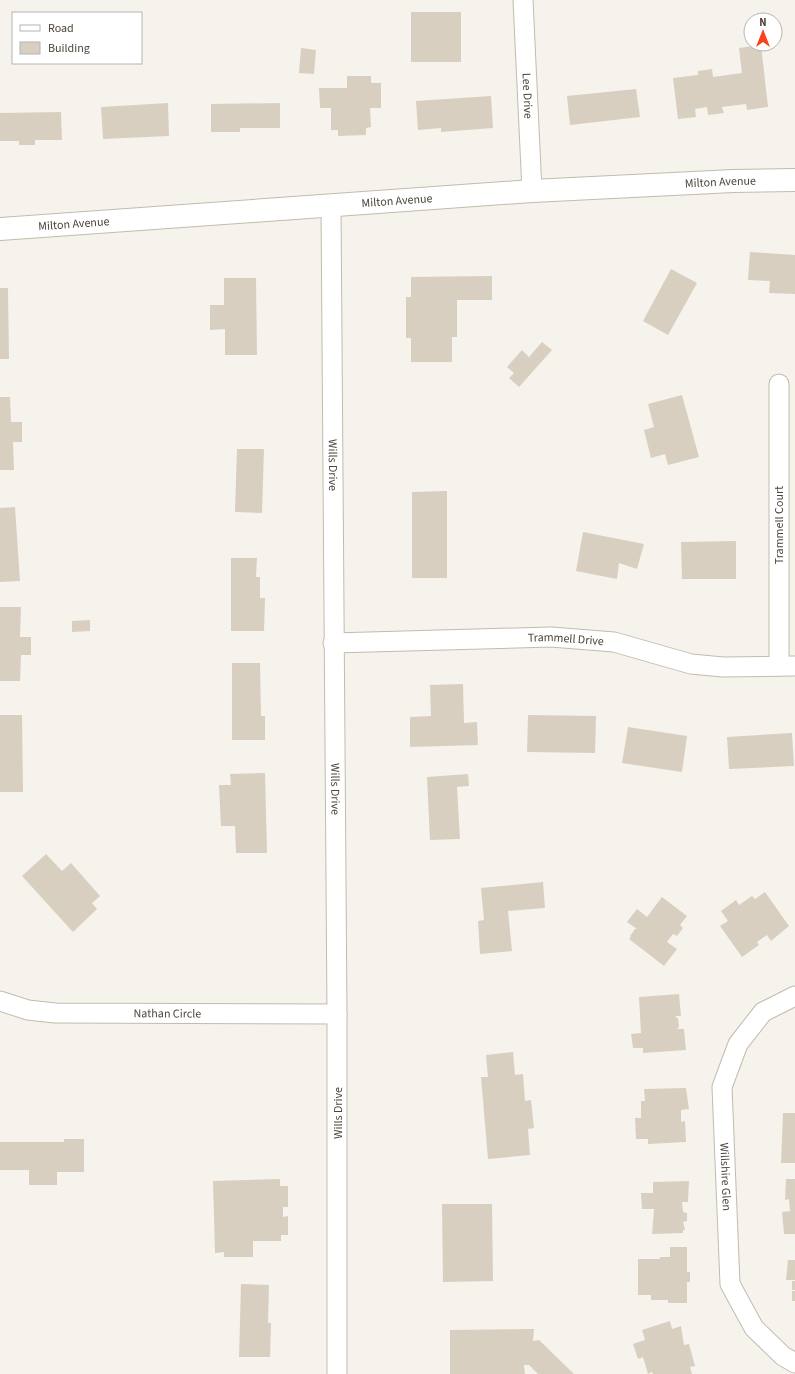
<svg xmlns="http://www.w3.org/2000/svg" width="795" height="1374" font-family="'Source Sans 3',sans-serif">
  <rect width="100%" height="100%" fill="#f6f3ec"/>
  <path fill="#d8cfc1" d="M411,12H461V62H411Z
    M761,45L768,107L747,110L746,104L722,107L724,113L708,115L707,107L695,109L696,117L678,119L673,78L698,75V71L712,69L713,77L742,73L739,48Z
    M301,48L316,50L314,74L299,73Z
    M347,76H371V83H381V108H370L371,127L366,128V135L338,136V130H331V108H320L319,88H347Z
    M636,89L640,117L570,125L567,96Z
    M491,96L493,128L441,132V128L418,130L416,101Z
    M168,103L169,136L103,139L101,107Z
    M280,103V128H240V132H211V104Z
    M61,112L62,140H35V145H19V141H0V113Z
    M750,252L795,255V294L769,293L770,281L748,280Z
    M671,269L697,283L668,335L643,321Z
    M492,276V300H457V337H452V362H411V338H406V297H411V277Z
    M224,278H256L257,355H225V329L210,330V305H224Z
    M0,288H8L9,359H0Z
    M542,342L552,350L519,387L509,378L514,373L507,367L522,350L529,357Z
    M682,395L699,457L668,465L665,454L651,458L644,430L654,427L648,404Z
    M0,397H10L11,422H22V442H13L14,470H0Z
    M237,449H264L262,513L235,512Z
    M447,491V578H412V492Z
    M15,507L20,581L0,582V508Z
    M583,532L644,544L637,569L619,563L617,579L576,571Z
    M736,541V579H682L681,542Z
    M231,558H257L256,577H260V598H265L264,631H231Z
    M0,607H21L20,637H31V655H21L20,681H0Z
    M90,620V631L72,632V621Z
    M232,663H260L261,716H265V740H232Z
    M463,684L464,723L477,722L478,745L410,747V717L431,716L430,685Z
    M0,715H22L23,792H0Z
    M528,715L596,716L595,753L527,752Z
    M628,727L687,736L682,772L622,763Z
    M792,733L794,766L729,769L727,737Z
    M265,773L267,853H236L235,826H221L219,785H231L230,774Z
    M468,774L469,786L457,787L460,839L430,840L427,777Z
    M46,854L62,871L71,863L100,896L92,903L97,909L73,932L22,876Z
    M543,882L545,908L508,911L512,951L480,954L478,921L484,920L481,888Z
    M765,892L789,926L771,941L767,935L757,942L759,945L742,957L720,926L728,921L721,911L736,900L739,905L752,896L755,899Z
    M662,897L687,916L680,925L683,928L677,936L673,934L667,942L677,949L664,966L629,939L631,937L630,936L635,929H637L627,922L637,909L647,917Z
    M679,994L681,1016H676V1018H678L679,1027L677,1029H684L686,1050L643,1053V1048H633L631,1034L641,1033L639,997Z
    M513,1052L515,1075L523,1074L525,1101L531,1100L534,1128L528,1129L530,1155L488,1159L481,1077H488L486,1055Z
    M686,1088L689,1109L681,1110V1122L685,1121L686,1142L648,1144V1139H636L635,1118H641V1101H645L644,1089Z
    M783,1113H795V1163H781Z
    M64,1139H84V1172H57V1185H29V1170H0V1142H64Z
    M280,1179V1186H288V1207H283V1217L288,1216V1235H281V1241H253V1257H224V1252L215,1253L213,1181Z
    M786,1179H795V1234H784L782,1212L790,1211L789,1199L785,1200Z
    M689,1181L688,1202H682L683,1212L687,1213V1221L683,1222L685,1230H683V1233L652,1234L654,1209H642L641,1193H653V1182Z
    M442,1204H492L493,1281L443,1282Z
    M670,1247H687V1272H690V1282H687V1303H668V1300H651V1295H638V1259H660V1257H670Z
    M788,1260H795V1280H786Z
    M792,1281H795V1290H792Z
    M241,1284L269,1285L268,1323H271L270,1357H239Z
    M792,1291H795V1301H792Z
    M670,1321L672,1329L681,1326L684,1345L689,1344L695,1366L690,1367L692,1374H653L652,1372L648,1374L643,1357L638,1359L633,1344L645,1340L642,1330Z
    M534,1329L533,1341L539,1340L574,1374H538L529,1365H524L525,1374H450V1330Z"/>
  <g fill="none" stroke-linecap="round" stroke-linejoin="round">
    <g stroke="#c2bbae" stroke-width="21">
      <g id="minor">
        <path id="s1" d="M523,0L532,191"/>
        <path id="s2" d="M331,205L337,1014V1374"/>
        <path id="s3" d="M333,643L551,637L614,642L691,664L723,667L795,666"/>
        <path d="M779,666V384"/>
        <path id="s4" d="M795,996L763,1012L738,1044L722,1087L730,1284L754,1328L783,1356L795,1363"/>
        <path id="s5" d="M0,1001L28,1010L55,1013L337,1014"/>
      </g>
    </g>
    <g stroke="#c2bbae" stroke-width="24">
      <g id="tertiary">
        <path id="s6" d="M0,229L532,191L733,181L795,180"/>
      </g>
    </g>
    <use href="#minor" stroke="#fff" stroke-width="19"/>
    <use href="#tertiary" stroke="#fff" stroke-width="22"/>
  </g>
  <g text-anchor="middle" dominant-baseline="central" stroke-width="3" stroke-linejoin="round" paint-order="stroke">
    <g font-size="12" fill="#4b4439" stroke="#fff">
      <text stroke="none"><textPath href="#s1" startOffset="96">Lee Drive</textPath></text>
      <text stroke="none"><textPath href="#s6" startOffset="722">Milton Avenue</textPath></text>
      <text stroke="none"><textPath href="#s6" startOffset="398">Milton Avenue</textPath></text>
      <text stroke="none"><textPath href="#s6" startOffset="74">Milton Avenue</textPath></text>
      <text stroke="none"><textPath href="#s2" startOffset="260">Wills Drive</textPath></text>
      <text transform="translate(779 525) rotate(-90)">Trammell Court</text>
      <text stroke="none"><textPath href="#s3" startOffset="233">Trammell Drive</textPath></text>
      <text stroke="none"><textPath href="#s2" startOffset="584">Wills Drive</textPath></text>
      <text stroke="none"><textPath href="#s5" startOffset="169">Nathan Circle</textPath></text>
      <text transform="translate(338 1113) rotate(-90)">Wills Drive</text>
      <text stroke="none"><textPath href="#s4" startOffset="212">Willshire Glen</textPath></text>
    </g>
  </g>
  <rect x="12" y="12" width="130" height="52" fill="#ffffff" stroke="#b7b4b0"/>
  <rect x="20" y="25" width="20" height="6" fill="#ffffff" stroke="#b7b4b0"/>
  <text x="48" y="32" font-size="12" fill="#4b4439">Road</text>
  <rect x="20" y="42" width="20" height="12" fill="#d8cfc1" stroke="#b7b4b0"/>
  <text x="48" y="52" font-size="12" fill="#4b4439">Building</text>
  <g transform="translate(763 32)"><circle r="19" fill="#ffffff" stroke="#b7b4b0"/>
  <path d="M0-3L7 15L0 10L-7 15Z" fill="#fc3f1d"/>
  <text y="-6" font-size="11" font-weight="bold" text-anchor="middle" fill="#4b4439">N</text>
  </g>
</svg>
